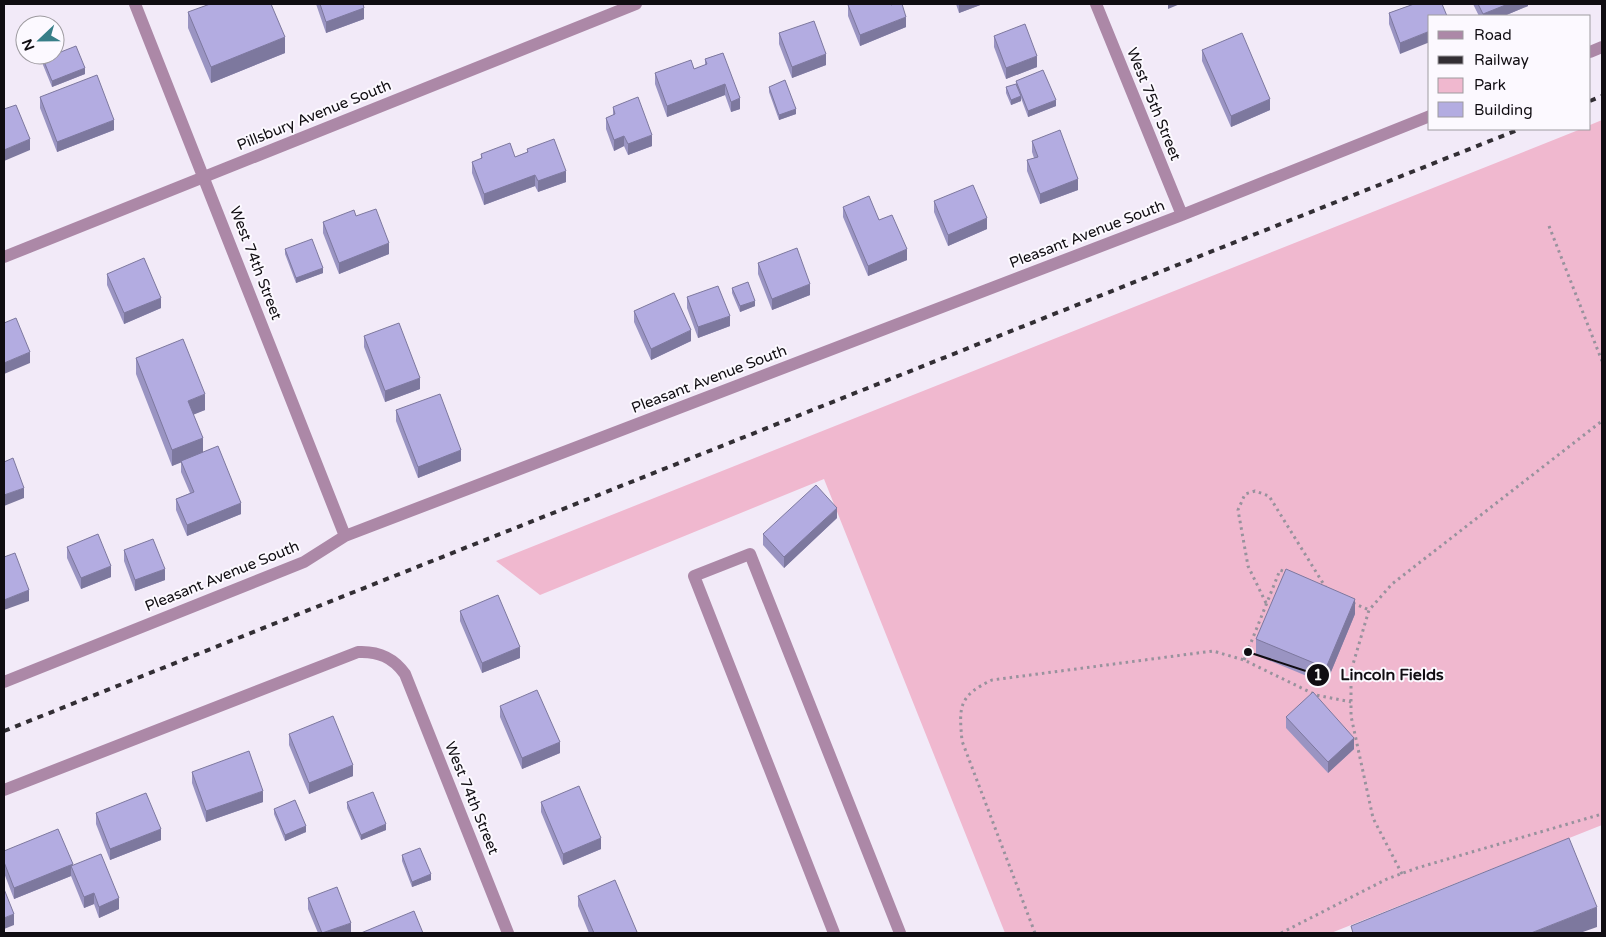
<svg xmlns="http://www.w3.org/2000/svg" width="1606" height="937" font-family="'Varela Round',sans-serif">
  <rect width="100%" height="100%" fill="#f2eaf8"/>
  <path fill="#f0b8cf" d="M1602,120V825L1331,933H1005L824,479L540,595L496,561L1581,129H1590V125Z"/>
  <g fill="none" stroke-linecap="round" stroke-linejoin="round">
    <path stroke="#98929d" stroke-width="3" stroke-dasharray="2.5 4" stroke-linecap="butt" d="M1549,226L1602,361
      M1266,603L1248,566L1238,510L1245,494L1255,491L1269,496L1326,588
      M1353,603L1369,610
      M1244,660L1280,570L1288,573
      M1402,874L1373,818L1351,716V671L1369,610L1392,584L1602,421
      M1035,933L962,741C959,707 958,696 992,680L1213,651L1244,660L1316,695L1351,702
      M1281,933L1387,879L1417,868L1602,814"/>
    <path stroke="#ac88a7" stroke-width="12" d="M135,4L345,536
      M1096,4L1182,215
      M1590,52L1602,47
      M4,257L636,4
      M4,682L304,562L345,536L1182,215L1430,116
      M4,790L358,652C378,651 393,657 405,674L508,933
      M834,933L694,576L750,554L900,933"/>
    <path stroke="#322e34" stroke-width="4" stroke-dasharray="6 6" stroke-linecap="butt" d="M1590,101L1602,96
      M4,731L1520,129"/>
  </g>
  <path fill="#9a94c2" d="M316,4H363L364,19L326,33Z
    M956,4H983L959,13Z
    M1414,4L1400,54L1389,24V13Z
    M1473,4H1528V6L1504,16H1479Z
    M848,5L906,27L860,46L848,16Z
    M188,12L285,53L211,83L188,28Z
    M779,33L826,65L792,78L779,44Z
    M994,36L1037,67L1006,79L994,47Z
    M1202,50L1270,110L1231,127L1202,61Z
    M723,53L740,109L731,112L725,95L667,117L655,84V73L694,69L705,65V59Z
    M43,59L85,74L52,87L43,65Z
    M1016,81L1056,106L1028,117L1021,98V101L1011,105L1006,93V87L1016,85Z
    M769,87L796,114L779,120L769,92Z
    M40,97L114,130L57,152L40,108Z
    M613,107L652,146L628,155L624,146L614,151L606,129V118L613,115Z
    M1032,141L1078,190L1040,204L1027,171V160L1034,158L1032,152Z
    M527,149L566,182L538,192L535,186L484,205L472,173V162L481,159V154L515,157L527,152Z
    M934,201L987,229L948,246L934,212Z
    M843,207L879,220L907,260L868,276L843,217Z
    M356,216L389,254L339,274L323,233V222Z
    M285,249L323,273L296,283L285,254Z
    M758,263L810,295L772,310L758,274Z
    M107,274L161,308L124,324L107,285Z
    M732,288L755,306L740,312L732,293Z
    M687,297L730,326L698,338L687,308Z
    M634,311L691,341L651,360L634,322Z
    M364,336L420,389L385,402L364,347Z
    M136,358L205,410L193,414L203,452L241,514L187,536L176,510V499L190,493L181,472V462L172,466L136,374Z
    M396,410L461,461L418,478L396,421Z
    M837,518L784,568L763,545V534Z
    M67,547L111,577L81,589L67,558Z
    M124,550L165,580L135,591L124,561Z
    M460,611L520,658L482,673L460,621Z
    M1355,614L1326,684L1256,655V639Z
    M500,706L560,753L522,769L500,717Z
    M1286,717L1354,749L1328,773L1286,728Z
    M289,734L353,776L309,794L289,745Z
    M192,772L263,802L206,822L192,783Z
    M347,802L386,830L361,840L347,808Z
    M541,802L601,849L563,865L541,812Z
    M274,809L306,832L285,841L274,814Z
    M96,813L161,840L110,860L96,824Z
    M4,851L73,866L119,909L99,918L94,904L84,908L71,876L14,899L4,873Z
    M402,855L431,880L412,887L402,861Z
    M578,896L637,933H589L578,906Z
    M308,898L351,933H318L308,909Z"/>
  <path fill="#7d789e" d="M959,4H983L959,13Z
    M1168,4H1180L1168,9Z
    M1508,4H1528V6L1504,16H1483V14Z
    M364,8V19L326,33V22Z
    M906,17V27L860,46V35Z
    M1430,31V42L1400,54V43Z
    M285,37V53L211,83V67Z
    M826,54V65L792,78V67Z
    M1037,56V67L1006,79V68Z
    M85,68V74L52,87V81Z
    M725,84V95L667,117V106Z
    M1021,96V101L1011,105V100Z
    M740,98V109L731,112V102Z
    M1270,99V110L1231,127V116Z
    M1056,100V106L1028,117V111Z
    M796,109V114L779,120V115Z
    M114,120V130L57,152V142Z
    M652,135V146L628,155V144Z
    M624,136V146L614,151V140Z
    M30,139V150L4,161V150Z
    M566,171V182L538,192V181Z
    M535,175V186L484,205V194Z
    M1078,179V190L1040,204V194Z
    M987,218V229L948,246V235Z
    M389,243V254L339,274V263Z
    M907,249V260L868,276V266Z
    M323,268V273L296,283V278Z
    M810,284V295L772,310V299Z
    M161,298V308L124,324V313Z
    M755,301V306L740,312V306Z
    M730,316V326L698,338V327Z
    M691,330V341L651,360V349Z
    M30,352V363L4,374V363Z
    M420,378V389L385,402V391Z
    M205,394V410L188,417V401Z
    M203,438V454L172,466V450Z
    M461,450V461L418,478V467Z
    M24,488V498L4,506V495Z
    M241,503V514L187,536V525Z
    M837,508V518L784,568V557Z
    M111,566V577L81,589V578Z
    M165,569V580L135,591V580Z
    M29,590V601L4,610V600Z
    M1355,599V614L1326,684V668Z
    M520,647V658L482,673V663Z
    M1354,738V749L1328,773V762Z
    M560,742V753L522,769V758Z
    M353,765V776L309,794V783Z
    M263,791V802L206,822V811Z
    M386,824V830L361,840V835Z
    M306,826V832L285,841V835Z
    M161,829V840L110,860V849Z
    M601,838V849L563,865V854Z
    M73,864V870L71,866V876L14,899V888Z
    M431,874V880L412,887V882Z
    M94,893V904L84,908V897Z
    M119,898V909L99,918V907Z
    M1597,907V927L1580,933H1531Z
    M14,914V925L4,929V918Z
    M351,923V933H323Z"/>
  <path fill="#b3ace1" stroke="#7d789e" d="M210,4H271L285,37L211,67L188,12Z
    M320,4H363L364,8L326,22Z
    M851,4H891V5L894,4H902L906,17L860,35L848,5Z
    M1414,4H1442L1447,16H1430V31L1400,43L1389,13Z
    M1478,4H1508L1483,14Z
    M814,21L826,54L792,67L779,33Z
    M1025,24L1037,56L1006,68L994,36Z
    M1242,33L1270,99L1231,116L1202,50Z
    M76,46L85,68L52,81L43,59Z
    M723,53L740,98L731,102L725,84L667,106L655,73L691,60L694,69L707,64L705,59Z
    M1043,70L1056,100L1028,111L1016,81Z
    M97,75L114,120L57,142L40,97Z
    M785,80L796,109L779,115L769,87Z
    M1016,84L1021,96L1011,100L1006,87Z
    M638,97L652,135L628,144L624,136L614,140L606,118L615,114L613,107Z
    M16,105L30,139L4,150V109Z
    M1060,130L1078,179L1040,194L1027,160L1038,157L1032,141Z
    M554,139L566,171L538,181L535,175L484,194L472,162L482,158L481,154L510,143L515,157L528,152L527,149Z
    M973,185L987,218L948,235L934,201Z
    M869,196L879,220L892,215L907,249L868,266L843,207Z
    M376,209L389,243L339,263L323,222L354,210L356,216Z
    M312,239L323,268L296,278L285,249Z
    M797,248L810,284L772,299L758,263Z
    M144,258L161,298L124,313L107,274Z
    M748,282L755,301L740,306L732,288Z
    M718,286L730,316L698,327L687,297Z
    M674,293L691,330L651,349L634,311Z
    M16,318L30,352L4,363V323Z
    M399,323L420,378L385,391L364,336Z
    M183,339L205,394L188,401L203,438L172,450L136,358Z
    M440,394L461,450L418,467L396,410Z
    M218,446L241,503L187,525L176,499L194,492L181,461Z
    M13,458L24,488L4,495V462Z
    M816,485L837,508L784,557L763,534Z
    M98,534L111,566L81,578L67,547Z
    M153,539L165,569L135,580L124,550Z
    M15,553L29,590L4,600V557Z
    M1286,569L1355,599L1326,668L1256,639Z
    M498,595L520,647L482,663L460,611Z
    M537,690L560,742L522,758L500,706Z
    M1313,692L1354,738L1328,762L1286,717Z
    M333,716L353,765L309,783L289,734Z
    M249,751L263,791L206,811L192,772Z
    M579,786L601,838L563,854L541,802Z
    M373,792L386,824L361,835L347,802Z
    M146,793L161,829L110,849L96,813Z
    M295,800L306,826L285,835L274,809Z
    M58,829L73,864L14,888L4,862V851Z
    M1569,838L1597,907L1531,933H1353L1351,926Z
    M420,848L431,874L412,882L402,855Z
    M101,854L119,898L99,907L94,893L84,897L71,866Z
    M615,880L637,932L635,933H594L578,896Z
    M337,887L351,923L322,933L308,898Z
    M4,889L14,914L4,918Z
    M414,911L423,933H361Z"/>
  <g text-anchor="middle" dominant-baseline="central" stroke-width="4" stroke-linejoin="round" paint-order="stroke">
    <g font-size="15" fill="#100d12" stroke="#fcf9ff">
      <text transform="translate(1154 104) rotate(68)">West 75th Street</text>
      <text transform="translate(314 115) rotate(-22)">Pillsbury Avenue South</text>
      <text transform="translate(1087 234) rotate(-21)">Pleasant Avenue South</text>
      <text transform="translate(256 263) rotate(69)">West 74th Street</text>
      <text transform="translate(709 379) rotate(-21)">Pleasant Avenue South</text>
      <text transform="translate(222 576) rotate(-22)">Pleasant Avenue South</text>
      <text transform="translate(472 798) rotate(68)">West 74th Street</text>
    </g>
  </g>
  <path fill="none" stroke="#100d12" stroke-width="2" d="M1248 652L1318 675"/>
  <g fill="#100d12" stroke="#fcf9ff" stroke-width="2">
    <circle cx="1248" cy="652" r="5"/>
    <circle cx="1318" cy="675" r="12"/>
  </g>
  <g font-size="15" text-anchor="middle" font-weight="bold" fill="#fff">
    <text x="1318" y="680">1</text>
  </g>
  <g font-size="16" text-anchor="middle" font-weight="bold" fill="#100d12" stroke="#fcf9ff" stroke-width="4" stroke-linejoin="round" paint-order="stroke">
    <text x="1392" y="680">Lincoln Fields</text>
  </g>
  <rect width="1606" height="937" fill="none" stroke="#100d12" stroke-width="10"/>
  <rect x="1428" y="15" width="162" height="115" fill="#fcf9ff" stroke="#9e9ba0"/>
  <rect x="1438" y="31" width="25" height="8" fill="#ac88a7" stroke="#9e9ba0"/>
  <text x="1474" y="40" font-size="15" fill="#100d12">Road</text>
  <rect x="1438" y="56" width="25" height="8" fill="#322e34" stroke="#9e9ba0"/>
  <text x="1474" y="65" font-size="15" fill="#100d12">Railway</text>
  <rect x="1438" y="78" width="25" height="15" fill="#f0b8cf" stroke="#9e9ba0"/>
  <text x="1474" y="90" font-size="15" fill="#100d12">Park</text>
  <rect x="1438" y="102" width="25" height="15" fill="#b3ace1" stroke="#9e9ba0"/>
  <text x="1474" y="115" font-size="15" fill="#100d12">Building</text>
  <g transform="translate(40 40) rotate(248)"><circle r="24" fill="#fcf9ff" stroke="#9e9ba0"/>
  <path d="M0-4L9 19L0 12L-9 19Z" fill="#377e88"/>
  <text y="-8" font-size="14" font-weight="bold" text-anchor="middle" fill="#100d12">N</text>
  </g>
</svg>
